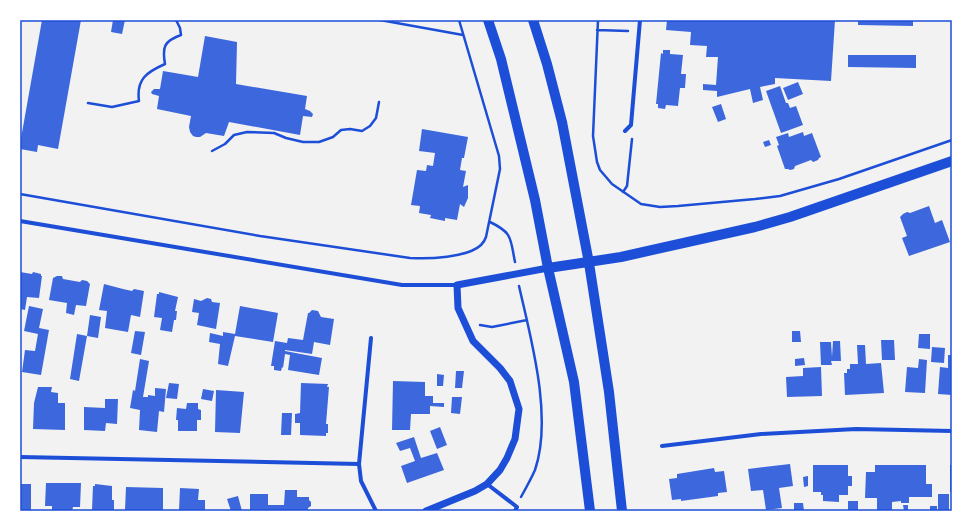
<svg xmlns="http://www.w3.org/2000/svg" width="972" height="531" font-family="Inter,sans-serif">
  <rect width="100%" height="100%" fill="#f2f2f2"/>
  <path fill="#3d67dc" d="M42,20H81L58,149L38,145L37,152L20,149V144Z
    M113,20H125L122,34L111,32Z
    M667,20H835L831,81L775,78V84L760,87L763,100L753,103L750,89L717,97V91L703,90V84L716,85L718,57H706L707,46L690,45L691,32L666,30Z
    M858,20H913V26L858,25Z
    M205,36L237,42L236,84L307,96L305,109L310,111L313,114L312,117L303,116L300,135L229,122L224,136L206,133L200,137H196L193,136L190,132L189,127L191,116L157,109L159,96L152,94L151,92L154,89H160L163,71L198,77Z
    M663,50H670V54L683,55L681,74H686L685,88H680L678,106L666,105L665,109L658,108V104H656L661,53L663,54Z
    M848,55H916V68L848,67Z
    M798,82L803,94L788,100L783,88Z
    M780,86L786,103H788L790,108L796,106L803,125L781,133L766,91Z
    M721,104L726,119L718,122L712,107Z
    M422,129L468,137L464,158H462L460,170L466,171L463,187L468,185V198L464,207L460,204L457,220L445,218V221L430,218L431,215L419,213L420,206L411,205L417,170L426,171L427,165L433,166L435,153L419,151Z
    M803,132L804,136L812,133L821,157L819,158L818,160L813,162L811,160L795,166L794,169L790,170L788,169H785L777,146L779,145L776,137L788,133L789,137Z
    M769,140L771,145L765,147L763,142Z
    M929,206L935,223L942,220L950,242L909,256L902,238L907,236L900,217L903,214L907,212L910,213Z
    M20,272L32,274L33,272L41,274V276H42L39,298L27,297L25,310L20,309Z
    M57,276H62L63,279L80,282L82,280L87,281L90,284L86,306L76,305L74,315L66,313L67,303L49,300L53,278Z
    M104,284L123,289L132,291L134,289L144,291L140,317L131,315L128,332L105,328L107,311L99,310Z
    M159,292L178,297L175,311H177L176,320H174L172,332L160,330L162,318L154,317L157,294H159Z
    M207,298L211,299L212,302L220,303L216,329L197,325L199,313L192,312L194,299L201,301Z
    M29,306L43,309L39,328L49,330L41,375L22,372L25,350L35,351L38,334L24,331Z
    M240,306L278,313L273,342L235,336L228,366L218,364L220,344L209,342L210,333L223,336V332L235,334Z
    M312,310L318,311L321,317L334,319L330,345L314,342L312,354L285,350V351L322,358L319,375L288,370L290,355L285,354L283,368L282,367L281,371L274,370V366H271L275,341L287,343L288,338L303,340L308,313H309Z
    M90,315L101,317L98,338L87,336Z
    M135,331L145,332L141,355L131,353Z
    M792,331H800L801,342H792Z
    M77,334L87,336L79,381L70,379Z
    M919,334H930V349L918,348Z
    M881,340H894L895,360H882Z
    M833,341H840L841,361H831L832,365H821L820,342H831L832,357Z
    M857,345H865L866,364L881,363L884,393L845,395L844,373H847V369H850V364H858Z
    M932,347L945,348L944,363L931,362Z
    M948,355H952V395L938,394L940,367L948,368Z
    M804,358L805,365L795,366V359Z
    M140,359L149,361L143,397H148V395L155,396V388L166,389L164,412L159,411L157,432L139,430L140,410L130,408L133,390L135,391Z
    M919,359L927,360L925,393L905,392L907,367L918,368Z
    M821,367L822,396L787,397L786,377L803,376V368Z
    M456,371H464L462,388H455Z
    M437,374L444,375L443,386H437Z
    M393,381L425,382V396H433V403H444V407L430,406V414H411L410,430H392Z
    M169,383L179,384L177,399L166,398Z
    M301,383L328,384L327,387H329L326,424H328V433H326V436L300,435V423H295V414L300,413Z
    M38,387H52L51,392L58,393V403H65V430L33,429L34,403Z
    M203,389L214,391L212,401L201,399Z
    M216,390L244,392L240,433L215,432Z
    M452,397H462L460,414L451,413Z
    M105,399H118L117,424L106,423L105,431L84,430V407L105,408Z
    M187,403H198V409L201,410V420H197V431H178V420H176L177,408L186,409Z
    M282,413H292L291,435H281Z
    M440,427L447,445L437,449L430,431Z
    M414,437L421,458L437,453L444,470L407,483L401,466L415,461L410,448L400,451L396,443Z
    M790,464L793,486L779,488L782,508L766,510L763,490L751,491L748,469Z
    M813,465H848V476H852V486H848V495H839V502L823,501V495H821V492H813Z
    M875,465H926V484H932V497H909V503H901V501L892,502V511H877V498H865L866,472H875Z
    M950,465H952V492H950Z
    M714,468L715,472L724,471L727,492L718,493V496L681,501V499L672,500L669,479L677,478V474Z
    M808,476V486L804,487L803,477Z
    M46,483H81L80,507H73L72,511H52V506H45Z
    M20,484H31V511H20Z
    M95,484L112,486V500H114V510L101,511L92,510L93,486H95Z
    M126,487L163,488V511L125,510Z
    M180,488L199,489L198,500H205V511H179Z
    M285,490H297V497H309V500L311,502V506L308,508V511H250V494H268V505H284Z
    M938,494H949V511H938Z
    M238,496L242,511H231L227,499Z
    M848,501H858V511H848Z
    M794,503H803L804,511H794Z
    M903,505H908V511H904Z
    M930,506H937V511H930Z"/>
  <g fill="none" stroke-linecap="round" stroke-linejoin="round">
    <path stroke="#1d4ed8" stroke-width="2.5" d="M380,20L463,35
      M598,20L593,136L597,162L600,170L612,184L641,204L660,207L678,206L755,199L780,196L839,179L952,140
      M597,30L628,31
      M88,103L112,107L139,101C136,79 147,72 165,64C162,47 164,41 181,35L180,28L176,20
      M212,151L225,144L234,135L247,132L274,133L286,138L303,142H319L333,137L341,130L350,129L362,131L370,126L376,118L379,102
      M623,192L627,186L632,139
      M20,194L260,236L410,258C428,259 467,258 481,245C483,243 485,240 486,237L500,169L499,156L459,20
      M490,222C513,233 510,238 515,262
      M519,286C531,339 553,417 535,470C531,479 526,488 521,497
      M480,325L492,327L527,320"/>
    <path stroke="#1d4ed8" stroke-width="4" d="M625,131L631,125L640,20
      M20,221L402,285H457
      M371,338L359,464L361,481L376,511
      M662,446L761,434L856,429L952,431
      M20,457L359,464
      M487,484L517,507L515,511"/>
    <path stroke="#1d4ed8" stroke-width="7" d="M426,511L475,491L487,484L500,470L507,458L515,439L519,409L510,381L500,368L473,341L458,308L457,285L548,268"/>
    <path stroke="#1d4ed8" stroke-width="10" d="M488,20L501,59L535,200L548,268L574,382L590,511
      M533,20L547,64L562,122L589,263L609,392L622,511
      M548,268L621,257L755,227L790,217L952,161"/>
  </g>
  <rect width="972" height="531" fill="none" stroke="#ffffff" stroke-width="42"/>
  <rect x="21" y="21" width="930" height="489" fill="none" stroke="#1d4ed8" stroke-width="1.5"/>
</svg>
